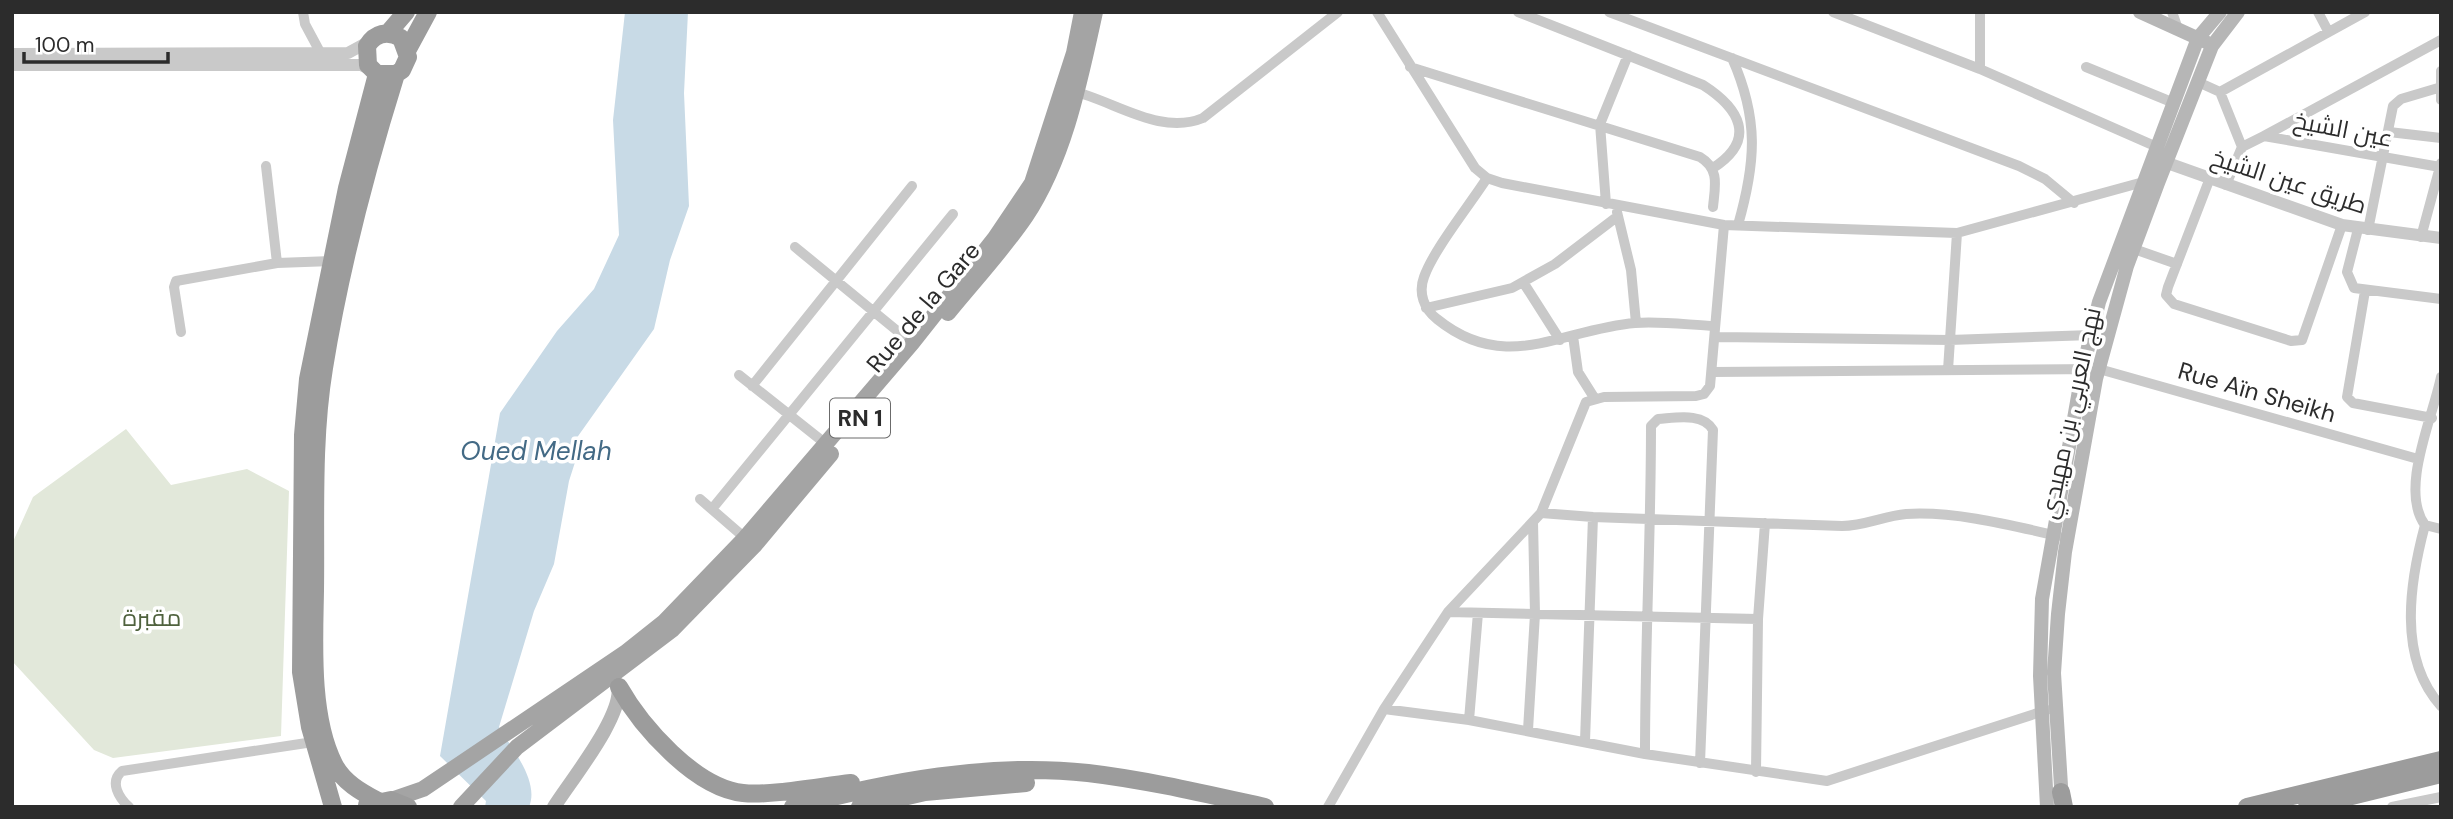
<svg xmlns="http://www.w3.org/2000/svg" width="2453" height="819" font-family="'DM Sans',Cairo,sans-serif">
  <rect width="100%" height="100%" fill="#fff"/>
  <path fill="#e2e8da" d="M126,429L171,485L247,469L289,491L281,736L113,758L94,750L12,661V544L33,497Z"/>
  <path fill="#c8dae6" d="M625,12H688L684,93L689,206L670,260L654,329L576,439L577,456L569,481L554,564L534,611L499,727C511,748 540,781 529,807H485L486,801L440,756L500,413L557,331L594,289L619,235L613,120Z"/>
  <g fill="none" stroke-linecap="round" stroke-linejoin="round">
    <path stroke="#c9c9c9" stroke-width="10" d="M303,12L305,24L320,52
      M1377,12L1475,168L1487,178L1502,183L1724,225L1957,233L2147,181
      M1518,12L1703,85C1739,108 1758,139 1713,168
      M1609,12L2019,166L2045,179L2074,203
      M1833,12L1980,69L2157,147
      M2172,12L2178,29
      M2318,12L2328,31
      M1732,58C1759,119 1756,162 1738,225
      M1410,67L1700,157C1720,169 1715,186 1713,207
      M2086,67L2174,103
      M1980,69V12
      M2441,71V100
      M2198,82L2220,92L2365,12
      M1072,91C1115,101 1160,136 1203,118L1338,12
      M2220,92L2242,147L2226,185
      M2389,132L2441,138
      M2264,136L2441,40
      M2242,147L2264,136L2440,167
      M266,166L277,263
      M1487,178C1469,206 1434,249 1424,277C1418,293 1424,309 1437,319C1506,375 1562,329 1635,323C1661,321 1689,325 1715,326
      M2210,178L2168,287L2166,295L2174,304L2291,341L2302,340L2342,225
      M1606,204L1600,124L1628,55
      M1617,212L1631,270L1636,323
      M2358,229L2347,272L2354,288L2441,299
      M2368,230L2393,106L2401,99L2438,88
      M2421,237L2441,163
      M795,247L912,343
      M2134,249L2177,264
      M1523,282L1560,340
      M2365,291L2347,397L2353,403L2432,418
      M1426,308L1512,288L1555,264L1618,216
      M181,332L174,287L176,281L277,263L332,261
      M1573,336L1578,372L1595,399
      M1716,337L1950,340L2092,335
      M1948,370L1957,233
      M1712,372L2099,369L2418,459
      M739,375L826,444
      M2441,377C2433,417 2399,490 2425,525L2441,529
      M752,386L912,186
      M700,499L745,538
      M712,509L953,214
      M1541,513L1593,517L1842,526C1864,526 1884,516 1906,514C1955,511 2010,525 2058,536
      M2425,525C2410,581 2397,658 2441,706
      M1448,612L1758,619
      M1384,709L1469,720L1645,754L1827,781L2047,710
      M1469,720L1478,613
      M1528,730L1535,614L1533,522
      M1585,741L1593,517
      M1645,754C1645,644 1651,535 1651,426L1658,419C1675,418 1703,412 1713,430L1700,763
      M1756,772L1758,619L1765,523
      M129,807C119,798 109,782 122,771L313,742
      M1328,807L1384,709L1448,612L1541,513L1586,402L1604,397L1696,396L1704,394L1710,386L1724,225
      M2392,807L2441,797"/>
    <path stroke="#c9c9c9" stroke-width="12" d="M12,54L348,53L370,41
      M12,65H361L372,70
      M2159,160L2342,225L2441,238"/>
    <path stroke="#b6b6b6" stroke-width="14" d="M2140,12L2206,42
      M2062,802L2054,673L2058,614L2065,552L2096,379L2127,266L2158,183L2212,46L2238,12
      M554,807C571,780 625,714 618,685
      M2047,807L2040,676L2042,599L2083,368L2099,302L2198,38L2220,12"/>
    <path stroke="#a4a4a4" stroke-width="16" d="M948,313C974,281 1003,250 1026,216C1065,157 1080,80 1095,12
      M391,800L423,789L625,653L664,622L745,538L912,343L995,238L1032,183L1074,53L1082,12
      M461,807L517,747L673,629L754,546L831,454"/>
    <path stroke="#9c9c9c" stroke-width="18" d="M388,33L406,12
      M408,49L428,12
      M619,687C641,726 695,788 743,793C770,796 822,786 851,783
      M2061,792L2064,807
      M378,801C361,792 343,782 334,764C310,717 314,643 315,591C316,518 312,441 324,368C340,269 366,170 396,74L402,70L408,57L401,38C387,30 375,33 367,46L368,65L377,74H396
      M367,805L391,800L408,807
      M333,807L310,727L301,672L303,435L308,379L347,188L377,74
      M793,807C887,782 990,762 1088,773C1147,780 1206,794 1265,807
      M860,807L925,792L1026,783
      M2247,807L2441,760
      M2307,807L2441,774"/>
  </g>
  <g text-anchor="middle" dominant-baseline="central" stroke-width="7" stroke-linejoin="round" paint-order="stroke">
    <rect fill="#fff" stroke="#6b6b6b" stroke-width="2" x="830" y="398.5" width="60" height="39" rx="5"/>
    <g font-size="23" font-weight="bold" fill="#2c2c2c">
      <text x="860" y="418">RN 1</text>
    </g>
    <g font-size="24" fill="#2c2c2c" stroke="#fff">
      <text transform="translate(2343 129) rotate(11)">عين الشيخ</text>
      <text transform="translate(2289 181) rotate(18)">طريق عين الشيخ</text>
      <text transform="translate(923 307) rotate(-50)">Rue de la Gare</text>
      <text transform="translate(2257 392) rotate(16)">Rue Aïn Sheikh</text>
      <text transform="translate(2070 413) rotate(-78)">نهج العربي بن مهيدي</text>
    </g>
    <g font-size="24" fill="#4f623e" stroke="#fff">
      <text x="152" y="617">مقبرة</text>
    </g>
    <g font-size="26" font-style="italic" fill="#436a85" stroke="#fff">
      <text x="536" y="451">Oued Mellah</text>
    </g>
  </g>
  <rect width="2453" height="819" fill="none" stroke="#2c2c2c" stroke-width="28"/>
  <path d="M24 52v10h144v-10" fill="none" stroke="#2c2c2c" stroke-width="3.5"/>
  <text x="35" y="52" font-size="21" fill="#2c2c2c" stroke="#ffffff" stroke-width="5" paint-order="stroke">100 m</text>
</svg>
